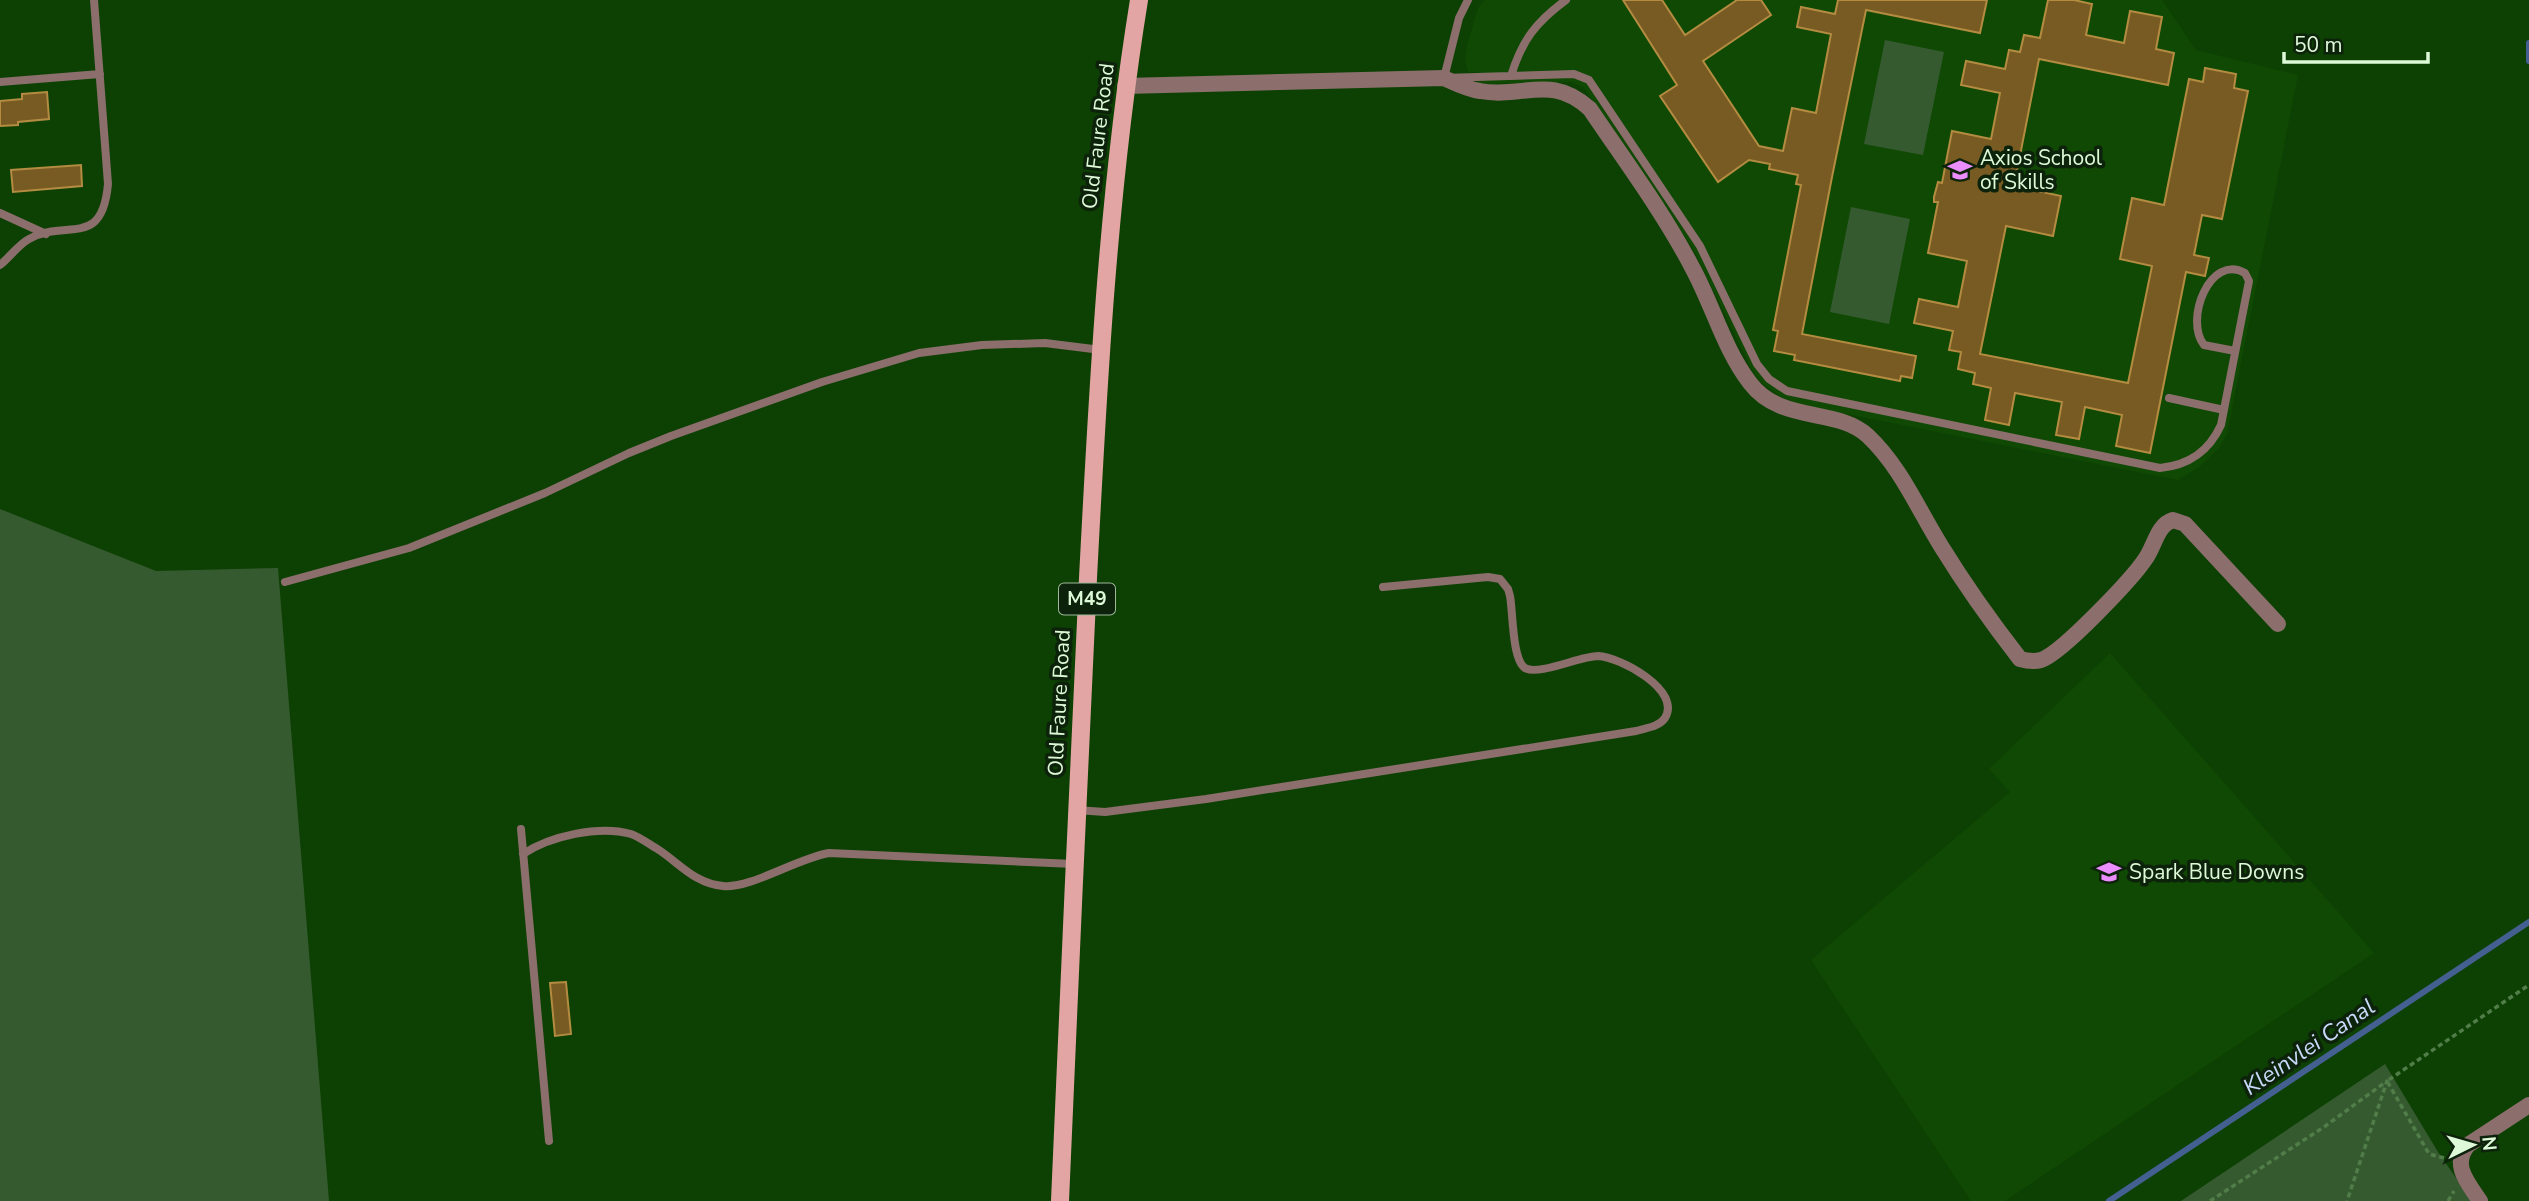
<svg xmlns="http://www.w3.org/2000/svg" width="2529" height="1201" font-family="'Nunito Sans',sans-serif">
  <rect width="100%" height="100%" fill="#0d4103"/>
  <path fill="#0f4903" d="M1484,0H2162L2196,50L2298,75L2227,434L2219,448L2199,467L2178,480L1802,405L1781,397L1762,383L1754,374L1693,249L1584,88L1572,82L1479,84V72H1468L1465,59L1467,45L1478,8Z
    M2110,653L2374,953L2005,1201H1971L1811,960L2010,792L1989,769Z"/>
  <path fill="#365a30" d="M1885,40L1944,52L1923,155L1864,144Z
    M1851,207L1910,219L1889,324L1830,312Z
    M0,509L156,571L278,568L329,1201H0Z
    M2385,1064L2438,1152L2472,1201H2181Z"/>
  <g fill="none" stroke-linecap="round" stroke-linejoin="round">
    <path stroke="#436091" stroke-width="6" d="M2529,43V61
      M2109,1201L2529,922"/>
  </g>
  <path fill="#785b22" stroke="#b38b41" stroke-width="2" d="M1623,0H1662L1685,35L1737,0H1761L1771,15L1703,61L1759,146L1783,151L1792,108L1816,113L1831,34L1797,27L1801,7L1835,14L1838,0H1987L1980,33L1866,10L1832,177L1802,334L1916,356L1912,378L1901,376L1900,381L1794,360L1795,355L1774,351L1778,331L1773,330L1801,185L1796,184L1798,175L1769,169L1770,164L1749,160L1718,182L1660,96L1677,85Z
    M2048,0H2074L2092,4L2086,35L2124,43L2130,11L2162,17L2156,49L2174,53L2168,85L2039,59L2014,186L2061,196L2053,236L2006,226L1980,354L2128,383L2152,266L2120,259L2132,198L2164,205L2189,79L2203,82L2205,68L2236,74L2234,88L2248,91L2222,219L2202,215L2194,255L2209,258L2205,276L2186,272L2150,453L2116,446L2122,415L2085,407L2079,439L2056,435L2062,402L2015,393L2009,425L1985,420L1991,388L1973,384L1975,373L1958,369L1961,352L1949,350L1953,331L1914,323L1919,299L1958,307L1967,261L1928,253L1938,202H1934V197L1938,182L1942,183L1952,131L1991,139L2000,93L1961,85L1966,61L2005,69L2009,50L2020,52L2024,35L2040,38Z
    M47,92L49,119L18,122V125L0,126V101L22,99V94Z
    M81,165L82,186L13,192L11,170Z
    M566,982L571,1034L555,1036L550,983Z"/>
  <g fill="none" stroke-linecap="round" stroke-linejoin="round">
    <path stroke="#517d49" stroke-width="3.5" stroke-dasharray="5 3.5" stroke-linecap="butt" d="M2444,1158L2429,1154L2387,1081L2529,985
      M2210,1201L2324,1127L2387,1081L2347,1201
      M2448,1201L2454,1191"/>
    <path stroke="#8c6e6d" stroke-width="8" d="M1468,0L1459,18L1444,78L1574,74L1589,80L1700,246L1757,364L1769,379L1787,391L2160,468C2190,465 2209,451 2221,425L2249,281L2245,273C2210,253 2184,320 2204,345L2235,351
      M1511,76C1522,40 1536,22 1566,0
      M0,82L100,74
      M0,213L46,234
      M0,265C10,257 18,245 29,239C66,218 102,250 108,184L94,0
      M2169,398L2224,410
      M285,582L409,548L545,493L629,453L671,436L822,382L919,353L982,345L1045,343L1101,350
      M1076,810L1105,812L1206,799L1636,731C1645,728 1659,727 1665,718C1682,690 1620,657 1598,656C1580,656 1539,676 1525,668C1512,660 1513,611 1510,596L1508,589L1500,579L1488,577L1383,587
      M521,829L549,1141
      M523,854C550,836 599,825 631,834C640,837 650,845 659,850C680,864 696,884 723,886C750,889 798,858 829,853L1074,864"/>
    <path stroke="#8c6e6d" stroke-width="16" d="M1125,86L1444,78C1455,83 1467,89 1480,91C1523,99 1551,73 1590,109C1625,161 1664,213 1693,269C1713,306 1724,349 1750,383C1781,424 1837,407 1868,436C1900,466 1918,509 1941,546C1965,585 1992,623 2020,659C2027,661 2034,662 2041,660C2062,653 2133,578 2146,558C2155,545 2157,525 2173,520L2185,524L2278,624
      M2480,1201C2468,1183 2451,1165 2468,1145L2529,1105"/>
    <path stroke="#e3a5a3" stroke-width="18" d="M1060,1201C1069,993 1078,786 1088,578C1098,385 1108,191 1139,0"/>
  </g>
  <defs>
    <g id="school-bare" transform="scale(1.89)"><path d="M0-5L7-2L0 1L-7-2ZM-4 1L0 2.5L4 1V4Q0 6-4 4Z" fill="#ea8dfd" stroke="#0d220a" stroke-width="2.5" paint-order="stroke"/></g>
  </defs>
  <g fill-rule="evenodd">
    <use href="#school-bare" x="1960" y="170"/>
    <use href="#school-bare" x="2109" y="872"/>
  </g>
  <g text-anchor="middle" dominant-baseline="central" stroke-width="7" stroke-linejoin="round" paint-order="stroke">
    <rect fill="#0d220a" stroke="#9fb89a" stroke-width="2" x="1059" y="583.5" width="56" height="31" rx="5"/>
    <g font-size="19" font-weight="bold" fill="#ddf9d8">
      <text x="1087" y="599">M49</text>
    </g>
    <g font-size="21" fill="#ddf9d8" stroke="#0d220a">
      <text transform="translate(1098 136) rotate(-83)">Old Faure Road</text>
      <text transform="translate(1059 703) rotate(-87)">Old Faure Road</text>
    </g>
    <g font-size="21" fill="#ddf9d8" stroke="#0d220a" text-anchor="start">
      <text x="1980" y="158">Axios School<tspan x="1980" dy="24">of Skills</tspan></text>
      <text x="2129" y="872">Spark Blue Downs</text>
    </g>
    <g font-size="23" font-style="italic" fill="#c8daf9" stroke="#0d220a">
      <text transform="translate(2309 1047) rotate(-34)">Kleinvlei Canal</text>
    </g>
  </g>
  <g transform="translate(2473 1145) rotate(85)" stroke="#0d220a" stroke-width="5" paint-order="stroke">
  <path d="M0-5L12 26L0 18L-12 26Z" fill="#ddf9d8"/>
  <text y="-10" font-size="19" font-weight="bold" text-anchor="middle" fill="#ddf9d8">N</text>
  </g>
  <path d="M2284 52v10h144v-10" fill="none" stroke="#ddf9d8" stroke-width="3.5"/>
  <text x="2294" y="52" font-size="21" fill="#ddf9d8" stroke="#0d220a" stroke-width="5" paint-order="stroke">50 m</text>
</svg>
